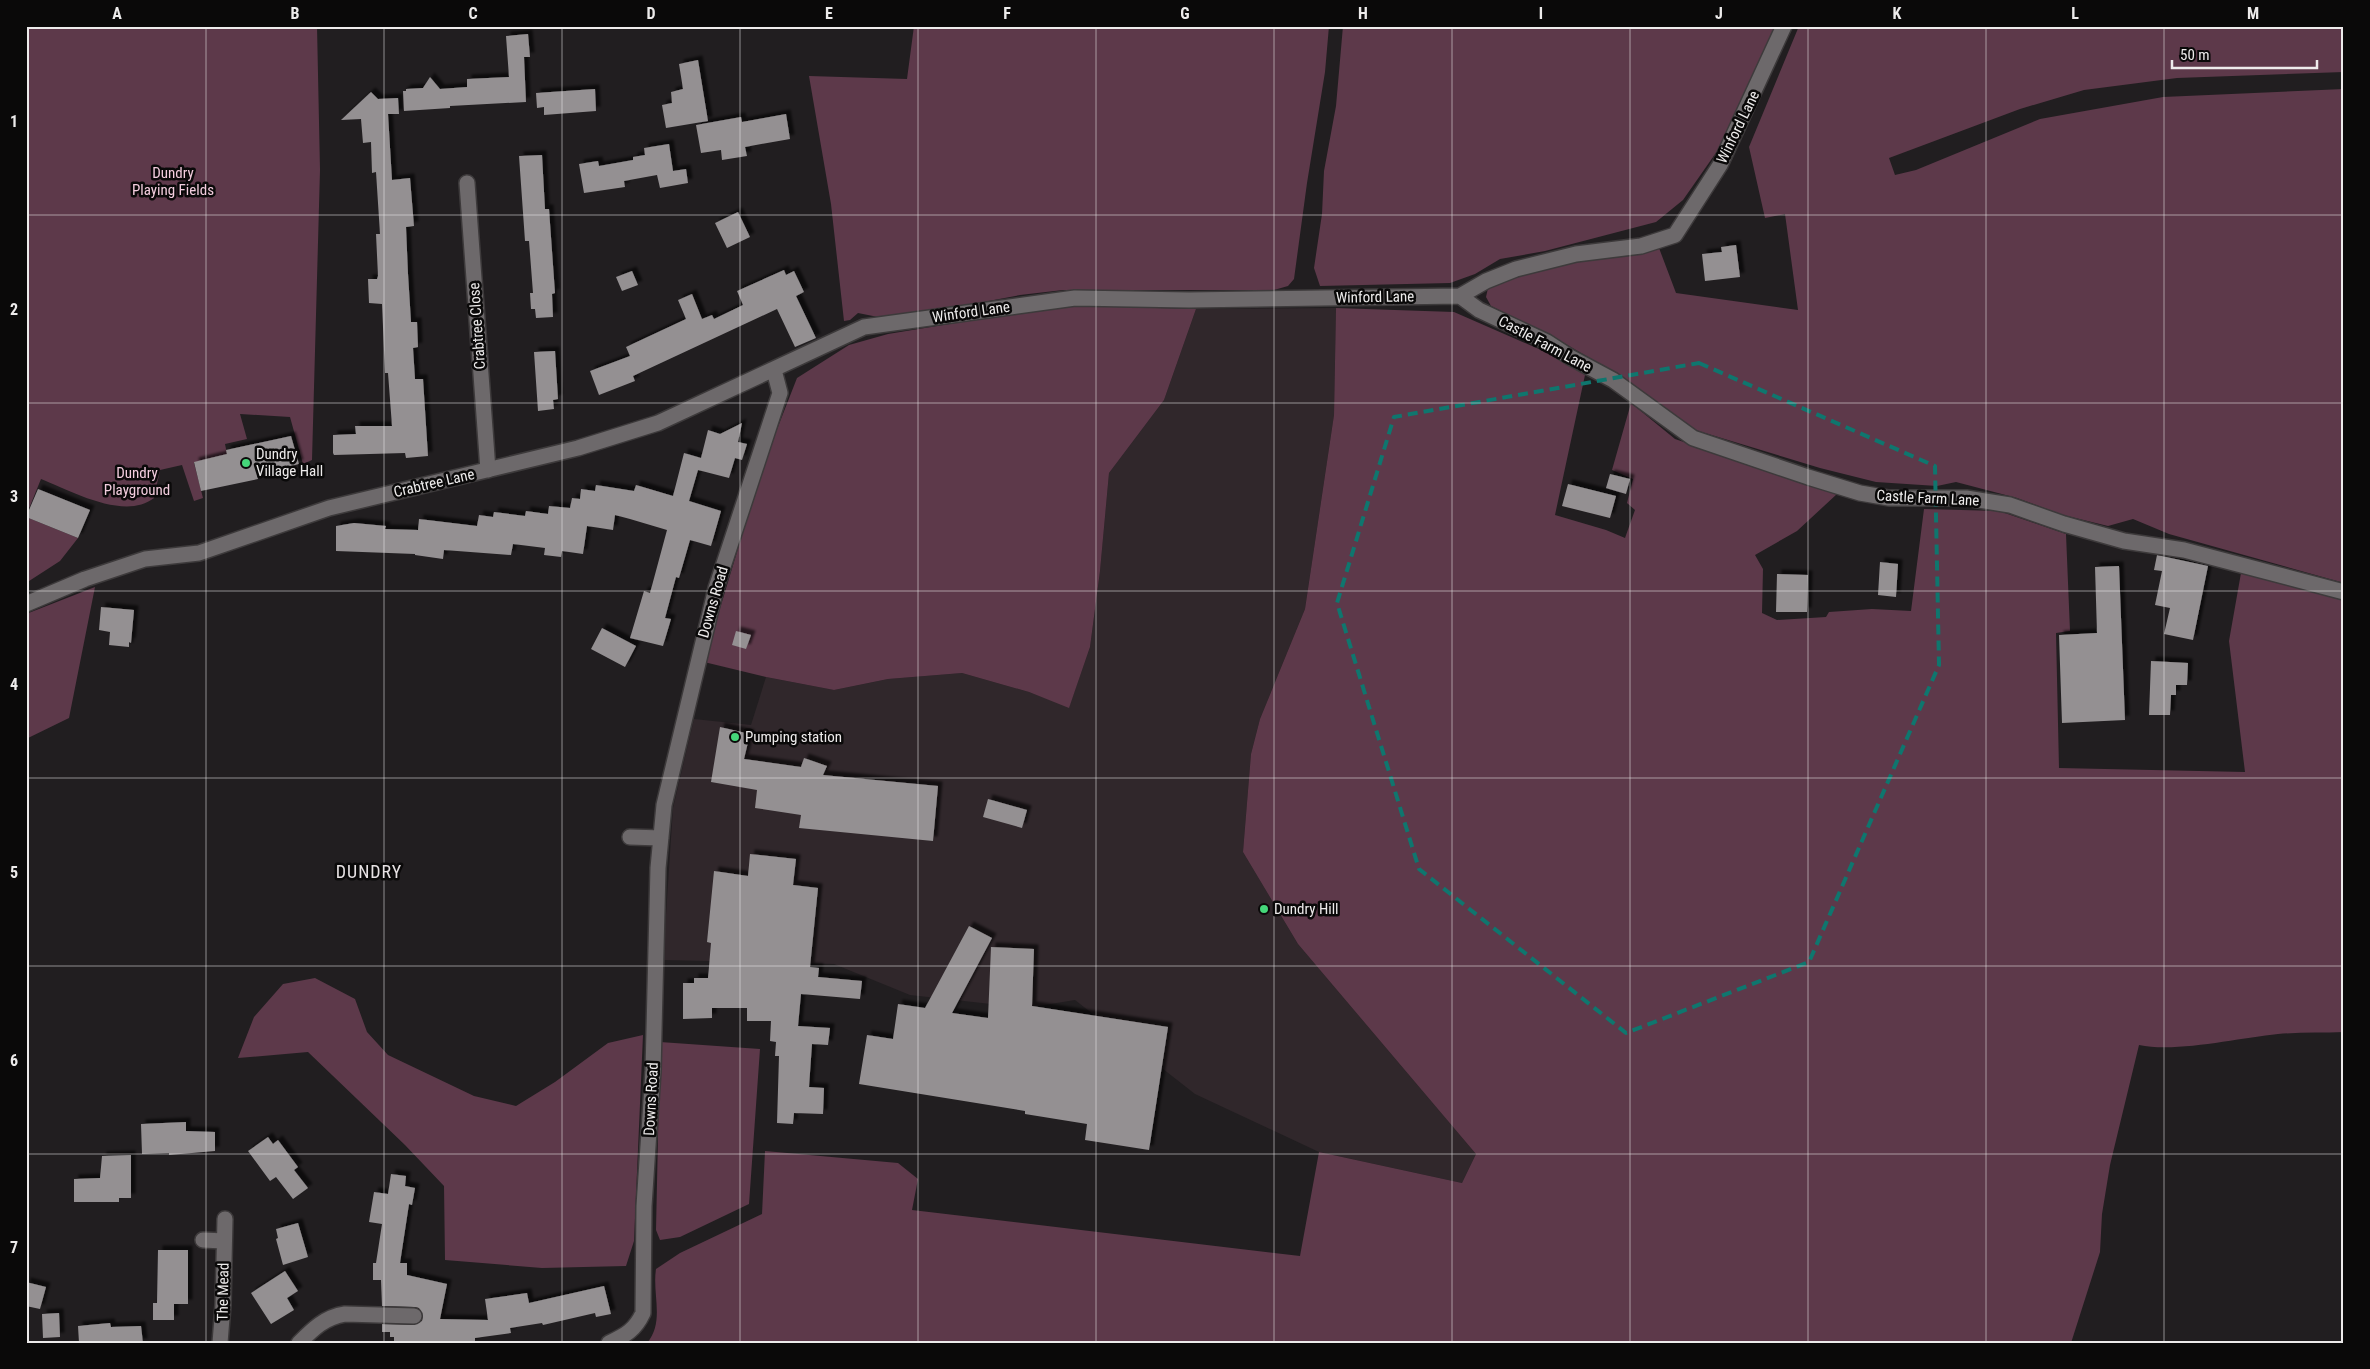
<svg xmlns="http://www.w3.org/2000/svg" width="2370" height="1369" font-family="'Roboto Condensed',sans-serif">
  <defs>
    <filter id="shadow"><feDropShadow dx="4.5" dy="-4.5" stdDeviation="1" flood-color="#0009"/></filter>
  </defs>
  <rect width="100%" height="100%" fill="#211e20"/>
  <path fill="#30272b" d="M1336,308L1334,415L1305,609L1260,719L1251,754L1243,852L1298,944L1476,1154L1462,1183L1319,1152L1195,1094L1075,1000L1026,1008L910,995L834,964L663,960L673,808L694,719L751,725L766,677L834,690L888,679L962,673L1029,692L1069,707L1090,647L1100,571L1109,473L1164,400L1196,309Z"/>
  <path fill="#5d394a" d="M26,26H317L320,170L312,460L303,464L290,417L240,414L247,439L225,444L227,454L194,463L203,498L194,501L182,465L160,470L154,498C125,521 71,491 41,479L26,516Z
    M914,26H1329L1325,72L1307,183L1294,279L1288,286L1274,290H1063L1020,295L903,317H878L858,313L850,320L844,321L831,204L809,76L907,79Z
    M1343,26H1775L1753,79L1720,147L1683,200L1656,222L1545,251L1500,259L1475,274L1450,283L1320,286L1314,268L1322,214L1324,171L1336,106Z
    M1799,26H2344V72L2177,78L2084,90L2020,109L1889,158L1895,175L1916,170L2040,119L2163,97L2344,89V583L2169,534L2133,519L2108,526L2063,515L2017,498L1956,482L1937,486L1876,482L1820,468L1695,430L1605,367L1564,343L1491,306L1486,297L1488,288C1542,263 1601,256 1659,248L1676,293L1798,310L1785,214L1765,218L1749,147Z
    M1077,306L1196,309L1164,400L1109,473L1100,571L1090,647L1069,708L1029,692L962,673L888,679L834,690L766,677L704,662L763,465L797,378L849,345L888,334L1035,310Z
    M1336,308L1454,312L1557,357L1585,375L1555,515L1606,530L1625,538L1635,510L1627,503L1633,479L1612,470L1631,403L1675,439L1837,494L1797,531L1755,555L1763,569L1762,613L1777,620L1826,617L1829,612L1872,609L1911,611L1924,509L1999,511L2066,534L2070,631L2056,633L2059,768L2245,772L2229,641L2241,573L2344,599V1032C2322,1033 2299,1032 2278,1034C2238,1038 2176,1053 2139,1045L2110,1165L2102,1214L2100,1252L2071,1343H647C665,1322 652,1294 656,1269L680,1253L762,1214L765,1151L898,1163L918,1179L912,1210L1300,1256L1319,1152L1462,1183L1476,1154L1298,944L1243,852L1251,754L1260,719L1305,609L1334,415Z
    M26,517L78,538L60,561L26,583Z
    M95,587L69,718L26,739V614Z
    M315,978L355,999L367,1032L388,1055L474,1096L516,1106L555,1082L608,1043L643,1035L634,1241L626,1266L542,1268L445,1260L444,1186L405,1145L308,1052L238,1058L254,1017L283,984Z
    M660,1042L760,1049L749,1204L680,1237L660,1240L656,1230Z"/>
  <path fill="#949092" filter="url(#shadow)" d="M528,34L530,57H524L526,102L450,106V108L404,111L403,91H406V89L423,88L430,77L440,89L467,87V79L509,77L506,36Z
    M698,60L708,121L666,128L662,105L672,103L671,92L683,89L679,64Z
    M595,89L596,111L544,115V107L537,108L536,93Z
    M371,92L378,99L398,98L399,114H388L392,180L410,178L414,226L406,227L408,274L411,322H417L418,347L413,348L415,379H423L428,456L406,458L405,453L334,455L333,453V435L356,434L355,426H392L388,373H385L382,304L369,303L368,279H377L378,276L376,234H380L376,172L372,173L371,142L363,143L361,119L341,120Z
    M786,114L790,139L745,147L747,156L722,160L721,150L701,153L696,125L741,117L742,122Z
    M669,144L673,171L686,169L688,183L660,188L657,175L624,181L625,187L584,193L579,164L598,161L599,166L633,160V157L645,155L644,148Z
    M542,155L545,209H549L555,293L552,294L553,317L536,318L535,309H531L530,293H533L529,241H525L519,156Z
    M738,212L750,237L727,248L715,223Z
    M1736,245L1740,277L1705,281L1702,254L1722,252L1721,247Z
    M784,270L786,275L794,271L804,292L796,296L816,338L795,347L777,309L633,376L635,381L599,395L590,371L630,356L626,347L686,319L678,300L692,294L702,319L712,315L714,319L743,305L737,291Z
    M632,271L638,285L622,291L616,277Z
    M555,351L558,399L553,400L554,409L538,411L534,352Z
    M742,423L738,442L747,444L742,460L735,458L729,478L698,470L689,501L721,511L711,546L690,540L679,578L676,577L665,618L671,619L663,646L630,638L644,591L650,593L667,530L630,519L615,515L613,530L587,526L583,554L562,551L561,557L544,555L545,548L513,544L511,555L444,550L443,559L415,555V554L336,551V526L354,523L386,526L385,529L418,530L419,519L477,526L479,515L493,517L494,512L525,516L526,511L548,514L549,506L570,508L572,498L580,499L581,489L595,491L596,485L634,491L636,485L673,496L684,453L701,458L708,430L720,434Z
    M291,436L299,464L257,475L258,479L201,491L194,462L227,454L226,450Z
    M1610,474L1630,479L1626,494L1606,488Z
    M1568,484L1616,496L1610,518L1562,506Z
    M38,489L90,510L78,538L26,517Z
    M2157,555L2208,566L2193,640L2164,634L2170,608L2155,605L2162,571L2154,570Z
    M1880,562L1898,564L1896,597L1878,595Z
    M2119,566L2125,720L2062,723L2059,635L2097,633L2095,567Z
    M1777,574L1808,575L1807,612H1776Z
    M101,607L134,610L131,643L129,642V647L109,645L110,632L99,630Z
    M602,628L636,646L625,667L591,649Z
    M736,631L751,635L746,649L732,645Z
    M2151,661L2188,663L2187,685H2176V695H2171L2170,715H2149Z
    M720,727L750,734L744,759L801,767L804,758L827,766L823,775L938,786L933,841L799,828L801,815L755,808L757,790L711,782Z
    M988,799L1027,810L1022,828L983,817Z
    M750,854L796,859L793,885L818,888L810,967L819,968L818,977L862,981L860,999L801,994L798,1026L830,1028L828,1045L812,1044L809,1087L824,1088L823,1114L794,1113L793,1124L777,1123L779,1056H775L776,1042L770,1041L771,1021H747V1008H712V1018L683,1019V983H694V978H708L711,943L707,942L714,871L748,876Z
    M969,926L992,938L952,1013L988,1018L991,947L1034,949L1032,1006L1168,1027L1149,1150L1085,1140L1087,1124L1025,1114V1111L859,1084L867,1035L893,1039L898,1004L925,1008Z
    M186,1122V1131L215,1132V1151L169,1155V1153L142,1154L141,1124Z
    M268,1137L273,1144L278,1140L298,1167L294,1170L308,1188L293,1199L276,1177L270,1181L248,1151Z
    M131,1155V1198H119V1202H74V1179L100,1178L102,1156Z
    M391,1174L406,1176L405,1186L415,1188L412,1205L409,1204L400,1263H407V1275L447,1284L440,1319L488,1320L485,1299L527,1293L529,1303L604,1286L611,1314L596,1317L595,1313L543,1325L542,1323L510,1328L511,1333L475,1338V1343H394V1337H390V1332H382V1324L414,1325L422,1321L423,1316L419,1308L415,1307L382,1306L381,1280H373V1263H376L382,1224L369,1222L374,1192L388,1194Z
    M298,1223L308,1257L283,1265L276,1239L278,1238L276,1229Z
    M158,1250H188V1304H174V1320H153V1303H157Z
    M285,1271L298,1291L287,1298L294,1310L271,1324L251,1293Z
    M26,1282L46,1287L40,1309L26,1306Z
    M59,1313L60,1337L43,1338L42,1314Z
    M110,1323L111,1327L141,1326L143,1343H79L78,1326Z"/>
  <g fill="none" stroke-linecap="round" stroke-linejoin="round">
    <g stroke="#3d3a3b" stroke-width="18">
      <path id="minor" d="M467,183L488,470
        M1460,296L1479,310L1547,342L1570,357L1613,380L1693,438L1808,477L1860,493L1889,498H1966L2010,505L2064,524L2124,541L2184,550L2344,592
        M26,604L85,579L145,559L199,553L329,508L578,448L658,423L864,327L1075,298L1189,300L1460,296L1486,281L1516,269L1576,254L1641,246L1675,235L1720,165L1784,26
        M630,837L661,838
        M203,1240L224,1241
        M220,1343L223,1305L225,1219
        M299,1343C313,1329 325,1317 345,1314L414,1316
        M609,1343C626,1335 635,1330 643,1313L644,1206L653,1071L658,868L664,805L716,588L780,393L774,370"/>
    </g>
    <use href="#minor" stroke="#6d696b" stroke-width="15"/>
  </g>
  <path fill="none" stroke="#0f766e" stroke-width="4" stroke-dasharray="10 6" stroke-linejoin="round" d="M1699,363L1935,466L1939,665L1809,962L1626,1033L1419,869L1337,603L1394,417Z"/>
  <path fill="none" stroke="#edebeb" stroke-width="1" stroke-opacity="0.55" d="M206,26V1343M384,26V1343M562,26V1343M740,26V1343M918,26V1343M1096,26V1343M1274,26V1343M1452,26V1343M1630,26V1343M1808,26V1343M1986,26V1343M2164,26V1343M26,215H2344M26,403H2344M26,591H2344M26,778H2344M26,966H2344M26,1154H2344"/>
  <g fill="#45d77a" stroke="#0a0909" stroke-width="2">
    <circle cx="246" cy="463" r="5"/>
    <circle cx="735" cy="737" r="5"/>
    <circle cx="1264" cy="909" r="5"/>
  </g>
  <g text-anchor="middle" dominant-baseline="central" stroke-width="5" stroke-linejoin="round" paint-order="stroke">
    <g font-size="15" fill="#edebeb" stroke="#0a0909">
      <text transform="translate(1738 127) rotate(-64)">Winford Lane</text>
      <text transform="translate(1375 297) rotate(-1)">Winford Lane</text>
      <text transform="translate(971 312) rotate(-8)">Winford Lane</text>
      <text transform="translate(477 326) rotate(-94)">Crabtree Close</text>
      <text transform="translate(1545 344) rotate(28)">Castle Farm Lane</text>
      <text transform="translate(434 483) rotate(-13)">Crabtree Lane</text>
      <text transform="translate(1928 498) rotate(3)">Castle Farm Lane</text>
      <text transform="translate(713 602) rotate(-74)">Downs Road</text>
      <text transform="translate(651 1099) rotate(-87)">Downs Road</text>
      <text transform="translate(223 1292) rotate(-89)">The Mead</text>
    </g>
    <g font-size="15" fill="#f3cdde" stroke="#0a0909">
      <text x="173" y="173">Dundry<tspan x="173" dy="17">Playing Fields</tspan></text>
      <text x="137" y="473">Dundry<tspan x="137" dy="17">Playground</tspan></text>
    </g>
    <g font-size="15" fill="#edebeb" stroke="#0a0909" text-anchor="start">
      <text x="256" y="454">Dundry<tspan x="256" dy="17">Village Hall</tspan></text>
      <text x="745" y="737">Pumping station</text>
      <text x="1274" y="909">Dundry Hill</text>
    </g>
    <g font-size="18" letter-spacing="1" fill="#e6e1e3" stroke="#0a0909">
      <text x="369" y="871">DUNDRY</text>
    </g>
  </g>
  <rect width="2370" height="1369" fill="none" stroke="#0a0909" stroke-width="55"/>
  <path d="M2172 60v8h145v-8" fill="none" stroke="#edebeb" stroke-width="2.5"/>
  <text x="2180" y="60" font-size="15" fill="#edebeb" stroke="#0a0909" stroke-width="4" paint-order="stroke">50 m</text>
  <rect x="28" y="28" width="2314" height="1314" fill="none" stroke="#edebeb" stroke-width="2"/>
  <g font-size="16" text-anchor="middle" font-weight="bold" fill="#edebeb">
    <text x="117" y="19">A</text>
    <text x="295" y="19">B</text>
    <text x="473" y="19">C</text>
    <text x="651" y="19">D</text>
    <text x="829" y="19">E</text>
    <text x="1007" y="19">F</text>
    <text x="1185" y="19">G</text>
    <text x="1363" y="19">H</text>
    <text x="1541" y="19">I</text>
    <text x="1719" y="19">J</text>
    <text x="1897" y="19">K</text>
    <text x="2075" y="19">L</text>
    <text x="2253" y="19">M</text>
    <text x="14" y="127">1</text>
    <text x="14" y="315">2</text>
    <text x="14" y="502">3</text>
    <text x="14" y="690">4</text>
    <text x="14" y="878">5</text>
    <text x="14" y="1066">6</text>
    <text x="14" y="1253">7</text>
  </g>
</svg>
